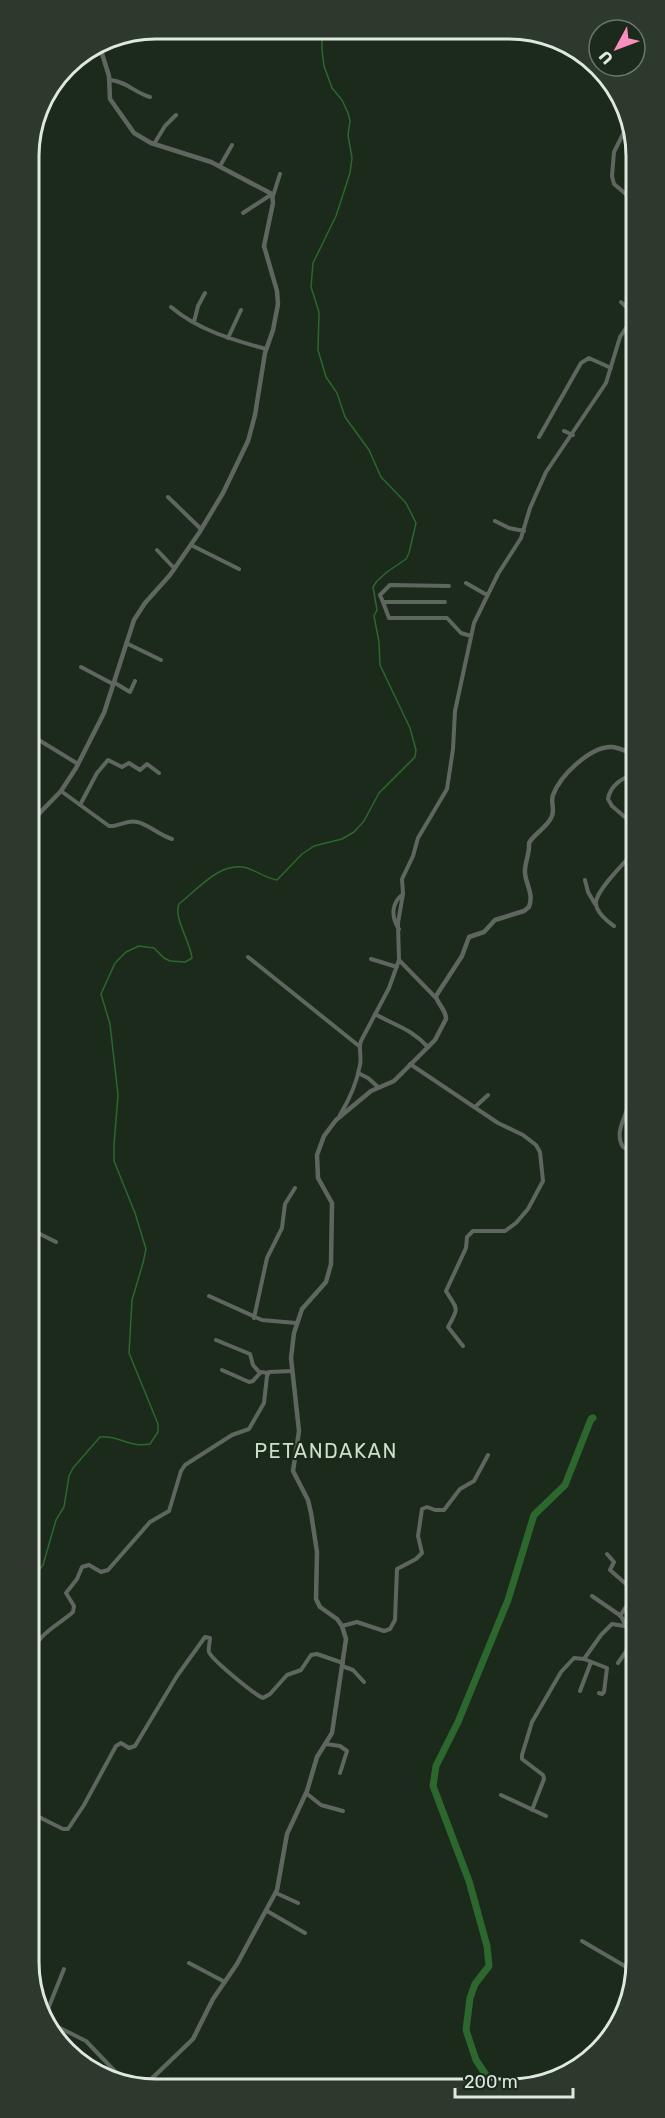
<svg xmlns="http://www.w3.org/2000/svg" width="665" height="2118" font-family="Rubik,sans-serif">
  <rect width="100%" height="100%" fill="#1c2a1c"/>
  <g fill="none" stroke-linecap="round" stroke-linejoin="round">
    <path stroke="#2c672d" stroke-width="1.5" d="M30,1573L39,1570L43,1565L56,1520L64,1507L69,1476L73,1468L100,1437C119,1435 129,1448 150,1444L158,1432V1424L129,1353L132,1300L143,1263L146,1249L135,1213L114,1161V1145L118,1095L110,1024L101,994L115,963L126,952L139,946L154,948L164,958L170,961L185,962L192,958C190,941 173,917 179,904C197,890 221,860 247,868C257,871 265,878 277,880L302,854L314,846L342,839L354,832L364,821L379,793L415,757L416,750L410,728L380,665L379,642L374,616L377,610L373,587L377,581L387,572L406,559L409,553L416,523L406,503L381,477L369,450L345,417L337,393L326,377L318,350L319,312L311,287L313,263L336,216L350,173L352,158L348,135L350,121L348,113L342,100L332,88L324,66L322,50V30"/>
    <path stroke="#2c672d" stroke-width="7" d="M492,2087V2084L476,2060L466,2030L470,1998L475,1984L489,1966L487,1946L469,1881L433,1786L436,1766L458,1722L508,1600L534,1515L565,1485L591,1419L593,1418"/>
    <path stroke="#5f665f" stroke-width="4" d="M110,80C126,81 135,93 150,97
      M629,122L614,152L612,176L614,184L627,195L634,209
      M154,144L165,126L176,115
      M220,166L232,145
      M273,196L280,174
      M243,213L272,194
      M621,302L634,314
      M171,307C198,330 233,340 266,349
      M194,322L198,306L205,293
      M228,338L241,310
      M564,431L573,435
      M539,437L581,363L589,358L611,368
      M168,497L201,529
      M495,521L509,528L524,531
      M191,545L239,569
      M157,550L174,568
      M466,583L487,595
      M383,602L380,595L390,585L449,586
      M445,602H383L389,618H447L461,633L471,636
      M126,643L161,660
      M81,667L113,684
      M115,683L130,692L135,681
      M29,734L78,764
      M635,773C623,778 610,785 608,799L612,806L626,818L635,812
      M61,791L109,826C119,827 128,819 137,822C148,824 159,835 172,839
      M30,805L38,814
      M80,805L97,773L108,760L122,767L129,763L140,770L147,764L159,773
      M585,880L588,892L595,904
      M614,926C607,921 597,913 596,904C594,892 626,861 635,851
      M399,929C391,917 391,903 403,894
      M248,957L359,1046
      M371,959L397,967
      M399,960L436,998
      M375,1014C396,1026 410,1028 428,1047
      M410,1064L498,1123L523,1135L536,1145L540,1152L543,1181L528,1209L516,1223L505,1231H473L467,1237L466,1248L446,1291C457,1310 460,1306 448,1327L463,1346
      M635,1068C627,1079 630,1088 629,1100C628,1116 613,1131 623,1147L635,1153
      M358,1073L368,1078L378,1087
      M475,1107L488,1095
      M340,1115C349,1100 357,1082 360,1065C362,1056 358,1049 361,1041L389,988L399,960L398,923L403,894L402,879L413,856L418,838L447,789L453,749L455,711L474,623L498,574L521,538L530,508L546,472L606,383L620,337L634,316
      M30,1128L34,1130
      M30,1229L56,1242
      M209,1296L262,1320L296,1323
      M254,1318L267,1258L282,1228L285,1204L295,1188
      M216,1340L250,1354L253,1365L260,1373
      M222,1370L249,1382L253,1381L261,1372L268,1373
      M631,1522L636,1519
      M607,1554L614,1562L610,1570L626,1584L636,1596
      M592,1596L621,1616L626,1626
      M620,1616L634,1594
      M342,1626L357,1622L384,1631L390,1629L395,1620L397,1569L416,1559L422,1553L418,1536L422,1509L427,1507L435,1510H444L460,1489L474,1481L488,1455
      M31,1656C37,1634 56,1627 73,1612L74,1606L66,1593L77,1579L82,1567L89,1565L101,1572L108,1570L150,1522L169,1511L181,1471L185,1465L232,1435L249,1429L264,1403L267,1376L269,1372L292,1371
      M584,1659L601,1635L612,1624L624,1626L634,1630
      M618,1663L636,1637
      M342,1666L353,1670L364,1682
      M580,1691L591,1662
      M326,1744L340,1746L347,1751L340,1773
      M306,1793L321,1805L343,1811
      M501,1795L546,1816
      M532,1810L544,1779L543,1775L522,1759V1755L532,1722L561,1672L574,1658L584,1659L607,1668L604,1692L602,1694L599,1693
      M31,1813L63,1829H68L84,1805L116,1746L121,1743L129,1748L135,1746L177,1676L205,1637L210,1638C210,1642 208,1648 209,1652C211,1659 255,1695 263,1698L270,1694L287,1675L301,1670L311,1655L317,1654L343,1663
      M276,1893L298,1903
      M267,1911L305,1933
      M634,1933L636,1930
      M582,1941L635,1972
      M189,1963L225,1982
      M46,2014L64,1969
      M50,2023L86,2041L129,2086"/>
    <path stroke="#5f665f" stroke-width="4.5" d="M30,823L61,791L76,768L104,713L134,620L145,603L170,575L199,533L223,493L248,441L255,415L265,353L273,330L278,304L277,291L264,246L273,203L272,194L211,162L151,143L134,133L110,99L109,76L99,44
      M636,1625L634,1632L636,1635
      M143,2087L193,2039L213,1999L237,1964L277,1890L287,1834L307,1791L317,1757L332,1733L346,1639L342,1626L337,1619L320,1607L316,1599L317,1552L311,1513L308,1500L293,1471L299,1431L291,1358L294,1333L302,1309L326,1282L331,1264L332,1203L318,1178L317,1155L324,1136L336,1120L371,1091L394,1081L435,1040L446,1019C446,1009 437,1004 436,996L462,956L469,937L484,932L495,920L524,911L529,907C534,894 526,885 525,873C524,864 530,854 529,843C535,833 546,828 551,818C556,811 550,803 553,795C560,776 591,745 613,747C620,748 628,752 635,755"/>
  </g>
  <g text-anchor="middle" dominant-baseline="central" stroke-width="4.5" stroke-linejoin="round" paint-order="stroke">
    <g font-size="20" letter-spacing="1.5" fill="#cddfcc" stroke="#1c2a1c">
      <text x="326" y="1451">PETANDAKAN</text>
    </g>
  </g>
  <path d="M0 0H665V2118H0ZM156 39H509A117 117 0 0 1 626 156V1962A117 117 0 0 1 509 2079H156A117 117 0 0 1 39 1962V156A117 117 0 0 1 156 39Z" fill="#2c392c" fill-rule="evenodd"/>
  <path fill="none" stroke="#dfe8de" stroke-width="3" d="M156 39H509A117 117 0 0 1 626 156V1962A117 117 0 0 1 509 2079H156A117 117 0 0 1 39 1962V156A117 117 0 0 1 156 39Z"/>
  <g transform="translate(617 48) rotate(229)"><circle r="28" fill="#1c2a1c" stroke="#6a766a" stroke-width="1.5"/>
  <path d="M0-4.5L10 22L0 15L-10 22Z" fill="#fe8ebe"/>
  <text y="-9" font-size="16" font-weight="bold" text-anchor="middle" fill="#dfe8de">U</text>
  </g>
  <path d="M455 2088v9h118v-9" fill="none" stroke="#dfe8de" stroke-width="3"/>
  <text x="464" y="2088" font-size="18" fill="#dfe8de" stroke="#1c2a1c" stroke-width="4.5" paint-order="stroke">200 m</text>
</svg>
